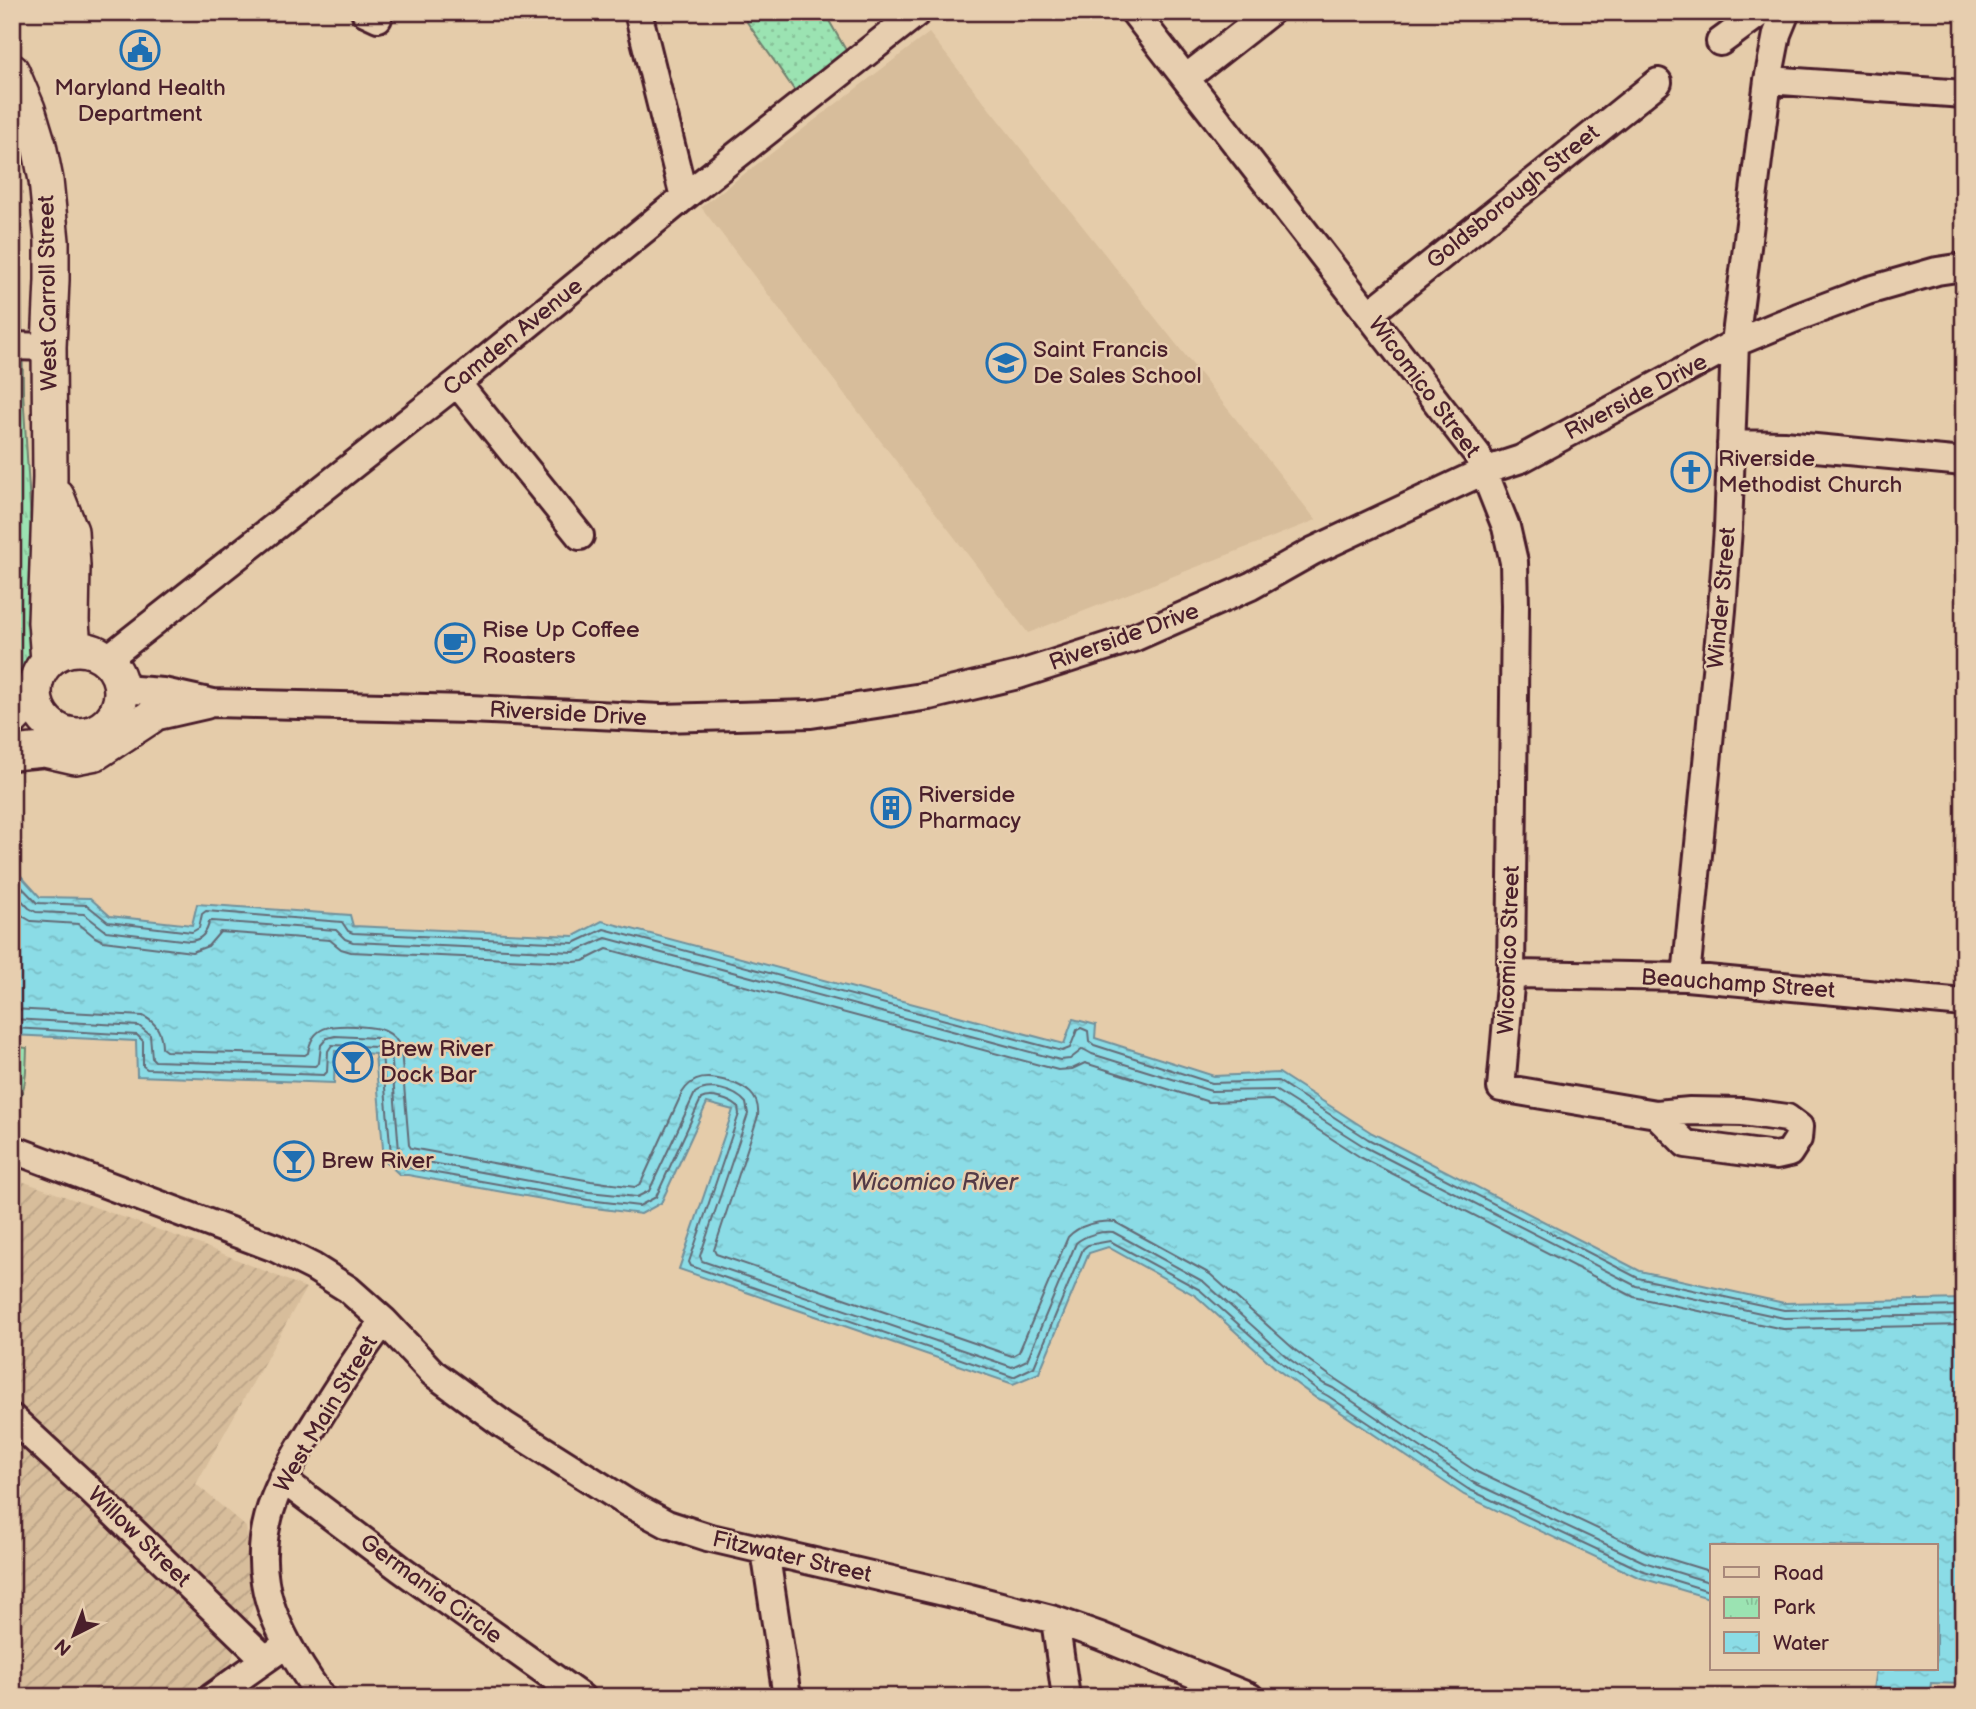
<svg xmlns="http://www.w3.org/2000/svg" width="1976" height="1709" font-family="'Balsamiq Sans',sans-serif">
  <defs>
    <pattern id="industrial-furrows" width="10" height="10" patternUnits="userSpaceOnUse" patternTransform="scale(1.75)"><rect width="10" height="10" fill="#d7bd9b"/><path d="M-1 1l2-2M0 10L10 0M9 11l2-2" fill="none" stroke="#baa286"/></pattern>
    <pattern id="grass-dots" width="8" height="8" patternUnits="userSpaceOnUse" patternTransform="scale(1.75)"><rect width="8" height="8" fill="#9be3b2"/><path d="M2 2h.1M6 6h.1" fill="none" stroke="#87c299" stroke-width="1.8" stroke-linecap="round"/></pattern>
    <pattern id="park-tufts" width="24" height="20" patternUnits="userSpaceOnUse" patternTransform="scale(1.75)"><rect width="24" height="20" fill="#9be3b2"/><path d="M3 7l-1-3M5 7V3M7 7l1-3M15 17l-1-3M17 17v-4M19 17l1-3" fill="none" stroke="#87c299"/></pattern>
    <pattern id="water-ripples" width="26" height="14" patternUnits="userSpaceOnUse" patternTransform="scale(1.75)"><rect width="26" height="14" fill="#8bdce6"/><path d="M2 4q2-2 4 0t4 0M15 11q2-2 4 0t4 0" fill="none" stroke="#79bcc5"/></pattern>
  </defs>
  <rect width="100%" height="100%" fill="#e5ccaa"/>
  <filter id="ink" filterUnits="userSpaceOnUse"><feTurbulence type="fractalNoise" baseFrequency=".0143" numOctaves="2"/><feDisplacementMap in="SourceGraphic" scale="14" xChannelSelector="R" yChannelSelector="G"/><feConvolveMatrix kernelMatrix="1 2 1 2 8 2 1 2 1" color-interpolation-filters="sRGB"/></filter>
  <g filter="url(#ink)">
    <path fill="#d7bd9b" d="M929,33L1316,520L1028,633L701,207Z"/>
    <path fill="url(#industrial-furrows)" d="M13,1178L204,1246L306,1288L196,1484L246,1527L254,1604L231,1660L268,1697H12Z"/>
    <path fill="url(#grass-dots)" stroke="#72816e" stroke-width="2" d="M740,12H824L847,52L795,91Z"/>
    <path fill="url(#park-tufts)" stroke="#72816e" stroke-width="2" d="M12,173L20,207L23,391L37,621L34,657L12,693Z
      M12,1046L27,1048C26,1075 27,1090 12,1114Z"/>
    <path fill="url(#water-ripples)" stroke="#71909b" stroke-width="2" d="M12,866L40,897L90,898L110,916L192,925L197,904L350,915L353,926L574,936L602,921L1064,1044L1073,1019L1096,1025L1095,1038L1214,1076L1279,1073L1372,1133L1640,1271L1784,1303L1964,1299V1684L1931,1683L1929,1697H1872L1876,1669H1936V1546H1712V1599L1638,1577L1464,1495L1324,1401L1316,1398L1278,1370L1196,1296L1108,1247L1089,1253L1039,1373L1013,1384L679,1269L733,1110L707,1103L661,1203L641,1214L587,1207L408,1175H400L384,1160L375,1054L335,1051L334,1083L137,1076L136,1041L12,1035Z"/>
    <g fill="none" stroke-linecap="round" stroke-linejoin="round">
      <path stroke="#646b76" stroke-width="2" d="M12,877L37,903L87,905L108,922L192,932L199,928L202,914L206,911L342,922L348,931L353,933L574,943L604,929L1062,1051L1070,1048L1077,1030L1081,1028L1088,1031L1089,1041L1094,1045L1212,1083L1278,1081L1368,1139L1638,1278L1784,1310L1964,1306
        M12,890L29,908L36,912L84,914L106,931L190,941C202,940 207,933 209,922L212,921L336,930L345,939L353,942L574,952L606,938L1060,1060L1070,1059L1083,1049L1092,1054L1211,1091L1275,1090L1365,1147L1636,1286L1784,1318L1964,1315
        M12,905L24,917L31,921L79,924L95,937L103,941L192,952L208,946L220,932L330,940L341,949L351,952L574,962L583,961L607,949L1058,1070L1072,1069L1085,1063L1209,1102L1272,1100L1360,1157L1634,1297L1783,1329L1964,1325
        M12,1009L143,1016C157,1023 162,1033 162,1048L166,1051L305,1055L308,1053C312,1025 331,1025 355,1026C375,1028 393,1027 401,1049L409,1145L411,1148L591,1181L635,1187L641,1183L682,1093C693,1075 709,1076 727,1081C746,1087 760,1095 758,1116L714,1250L716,1254L1012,1356L1019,1352L1068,1237C1079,1225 1099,1220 1115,1222L1210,1274L1295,1350L1329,1375L1477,1472L1647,1552L1712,1572
        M12,1019L139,1026L150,1035L152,1058L155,1061L315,1066L319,1063L321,1045L327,1038L335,1036L376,1038L385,1042L391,1051L399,1151L405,1158L589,1192L637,1197L649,1191L695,1093C709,1083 735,1090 746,1103L748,1114L700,1256L702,1261L1012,1367L1027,1360L1076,1243C1085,1235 1101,1231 1113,1232L1204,1282L1288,1358L1324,1384L1333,1388L1472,1482L1644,1562L1712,1583
        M12,1028L137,1035L143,1041V1066L147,1069L324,1075L327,1072L328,1051L332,1045L377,1047L382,1054L391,1155L402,1167L588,1200L639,1206L656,1197L701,1099C711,1094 730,1100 738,1107L739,1114L689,1262L691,1266L1013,1377L1034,1367L1083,1249L1088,1245L1110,1241L1200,1290L1283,1364L1319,1391L1328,1396L1468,1489L1641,1570L1712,1592"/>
      <g stroke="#4a1f2b" stroke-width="32">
        <path id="minor" d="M365,12L378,18
          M638,12L684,197
          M1134,12L1477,454L1506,527L1514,562L1515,606L1511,974L1501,1088L1656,1114L1690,1111L1743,1112L1787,1118L1799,1127L1798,1139L1789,1153L1776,1156L1686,1144L1656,1114
          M1720,42L1761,12
          M1186,78L1270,12
          M1768,80L1964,94
          M1369,314L1658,82
          M12,346L49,347
          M457,383L580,536
          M1731,444L1784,445L1964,462
          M107,659L457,383L684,197L918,12
          M122,689L163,692L213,703L469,709L661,718L811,714L929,696L1018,675L1133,638L1251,586L1313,551L1484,471L1521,459L1735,343L1798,317L1867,291L1937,271L1964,267
          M108,723L149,718L206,705
          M1511,974L1686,977L1964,1003
          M1686,977L1722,610L1728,529L1735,343L1768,80L1777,34L1786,12
          M12,1149L275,1248L313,1267L348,1289L384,1321L433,1373L504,1425L626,1502L667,1524L707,1537L970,1598L1055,1620L1100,1636L1250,1697
          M12,1418L89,1489L265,1659
          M282,1479L401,1569L581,1697
          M765,1550L787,1697
          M1055,1620L1066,1697
          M212,1697L280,1649
          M321,1697C298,1664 271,1622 265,1582C254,1519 286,1470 318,1419C339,1385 360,1353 384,1321"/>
      </g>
      <g stroke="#4a1f2b" stroke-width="38">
        <path id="major" d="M12,71L28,109L39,145L46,180L52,241V280L49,347L50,478L45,622L48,660
          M57,496L71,531L73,566L72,621L74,648
          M35 692a43 43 0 1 1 86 0a43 43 0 1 1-86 0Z
          M12,719L34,696
          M12,753L44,750L75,757L96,753L149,718"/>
      </g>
      <use href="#minor" stroke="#e7ceaf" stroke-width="26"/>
      <use href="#major" stroke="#e7ceaf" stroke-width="33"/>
    </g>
  </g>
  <defs>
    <g id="civic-ring" transform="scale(2.0125)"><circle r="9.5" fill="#e7ceaf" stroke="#1f6fb2" stroke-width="1.5"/><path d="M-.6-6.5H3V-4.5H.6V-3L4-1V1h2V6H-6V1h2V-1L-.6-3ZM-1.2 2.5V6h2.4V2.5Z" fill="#1f6fb2"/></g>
    <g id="school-ring" transform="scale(2.0125)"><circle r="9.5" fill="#e7ceaf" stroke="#1f6fb2" stroke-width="1.5"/><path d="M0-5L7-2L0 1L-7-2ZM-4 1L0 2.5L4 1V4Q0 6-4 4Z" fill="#1f6fb2"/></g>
    <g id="church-ring" transform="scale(2.0125)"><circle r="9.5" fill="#e7ceaf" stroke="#1f6fb2" stroke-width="1.5"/><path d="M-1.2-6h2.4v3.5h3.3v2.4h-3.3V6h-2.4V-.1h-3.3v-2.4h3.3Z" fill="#1f6fb2"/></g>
    <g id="cafe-ring" transform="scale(2.0125)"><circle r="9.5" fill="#e7ceaf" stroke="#1f6fb2" stroke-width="1.5"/><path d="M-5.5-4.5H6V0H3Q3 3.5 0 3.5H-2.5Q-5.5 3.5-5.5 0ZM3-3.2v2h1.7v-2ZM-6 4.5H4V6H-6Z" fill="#1f6fb2"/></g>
    <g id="building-ring" transform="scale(2.0125)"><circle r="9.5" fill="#e7ceaf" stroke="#1f6fb2" stroke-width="1.5"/><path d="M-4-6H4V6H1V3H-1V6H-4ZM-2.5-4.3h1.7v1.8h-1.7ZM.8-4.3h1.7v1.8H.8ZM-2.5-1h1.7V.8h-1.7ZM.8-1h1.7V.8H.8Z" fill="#1f6fb2"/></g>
    <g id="bar-ring" transform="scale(2.0125)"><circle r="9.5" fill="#e7ceaf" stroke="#1f6fb2" stroke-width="1.5"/><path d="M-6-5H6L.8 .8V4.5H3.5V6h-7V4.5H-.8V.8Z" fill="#1f6fb2"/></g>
  </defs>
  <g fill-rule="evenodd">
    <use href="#civic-ring" x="140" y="50"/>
    <use href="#school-ring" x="1006" y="363"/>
    <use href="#church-ring" x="1691" y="472"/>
    <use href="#cafe-ring" x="455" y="643"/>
    <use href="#building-ring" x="891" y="808"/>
    <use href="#bar-ring" x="353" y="1062"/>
    <use href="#bar-ring" x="294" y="1161"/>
  </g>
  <g text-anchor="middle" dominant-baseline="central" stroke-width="5" stroke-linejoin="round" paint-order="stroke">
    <g font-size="23" fill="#4a1f2b" stroke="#e7ceaf" text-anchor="start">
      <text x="140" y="88" text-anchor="middle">Maryland Health<tspan x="140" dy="26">Department</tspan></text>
      <text x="1033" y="350">Saint Francis<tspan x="1033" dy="26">De Sales School</tspan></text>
      <text x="1718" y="459">Riverside<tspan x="1718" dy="26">Methodist Church</tspan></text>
      <text x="482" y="630">Rise Up Coffee<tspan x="482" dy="26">Roasters</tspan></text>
      <text x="918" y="795">Riverside<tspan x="918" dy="26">Pharmacy</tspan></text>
      <text x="380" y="1049">Brew River<tspan x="380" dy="26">Dock Bar</tspan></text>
      <text x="321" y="1161">Brew River</text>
    </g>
    <g font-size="23" fill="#4a1f2b" stroke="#e7ceaf">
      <text transform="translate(1513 197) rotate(-39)">Goldsborough Street</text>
      <text transform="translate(48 293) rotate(-91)">West Carroll Street</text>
      <text transform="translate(513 337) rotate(-39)">Camden Avenue</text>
      <text transform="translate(1424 387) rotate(53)">Wicomico Street</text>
      <text transform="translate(1636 397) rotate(-28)">Riverside Drive</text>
      <text transform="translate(1722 598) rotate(-85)">Winder Street</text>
      <text transform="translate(1124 637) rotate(-20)">Riverside Drive</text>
      <text transform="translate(568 714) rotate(3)">Riverside Drive</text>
      <text transform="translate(1509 950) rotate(-88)">Wicomico Street</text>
      <text transform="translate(1738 984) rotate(4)">Beauchamp Street</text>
      <text transform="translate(326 1414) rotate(-59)">West Main Street</text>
      <text transform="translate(139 1537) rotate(44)">Willow Street</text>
      <text transform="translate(792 1557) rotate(13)">Fitzwater Street</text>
      <text transform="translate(431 1589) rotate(36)">Germania Circle</text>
    </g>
    <g font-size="24" font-style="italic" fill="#543b47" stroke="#e7ceaf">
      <text x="934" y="1182">Wicomico River</text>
    </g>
  </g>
  <rect width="1976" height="1709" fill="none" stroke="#e7ceaf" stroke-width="42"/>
  <rect x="21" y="21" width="1934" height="1667" fill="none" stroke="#4a1f2b" stroke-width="2.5" filter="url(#ink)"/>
  <rect x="1710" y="1544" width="228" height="126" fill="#e7ceaf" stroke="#a8887a" stroke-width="2"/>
  <rect x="1724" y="1567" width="35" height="10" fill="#e7ceaf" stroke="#a8887a" stroke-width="2"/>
  <text x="1773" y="1580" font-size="21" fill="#4a1f2b">Road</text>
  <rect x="1724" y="1597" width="35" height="21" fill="url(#park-tufts)" stroke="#a8887a" stroke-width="2"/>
  <text x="1773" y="1614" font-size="21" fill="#4a1f2b">Park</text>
  <rect x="1724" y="1632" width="35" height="21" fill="url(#water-ripples)" stroke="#a8887a" stroke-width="2"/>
  <text x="1773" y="1650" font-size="21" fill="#4a1f2b">Water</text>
  <g transform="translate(74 1635) rotate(222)" stroke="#e7ceaf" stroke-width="5" paint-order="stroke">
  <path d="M0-5L12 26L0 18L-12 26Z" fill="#4a1f2b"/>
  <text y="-10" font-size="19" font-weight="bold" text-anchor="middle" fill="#4a1f2b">N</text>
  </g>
</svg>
